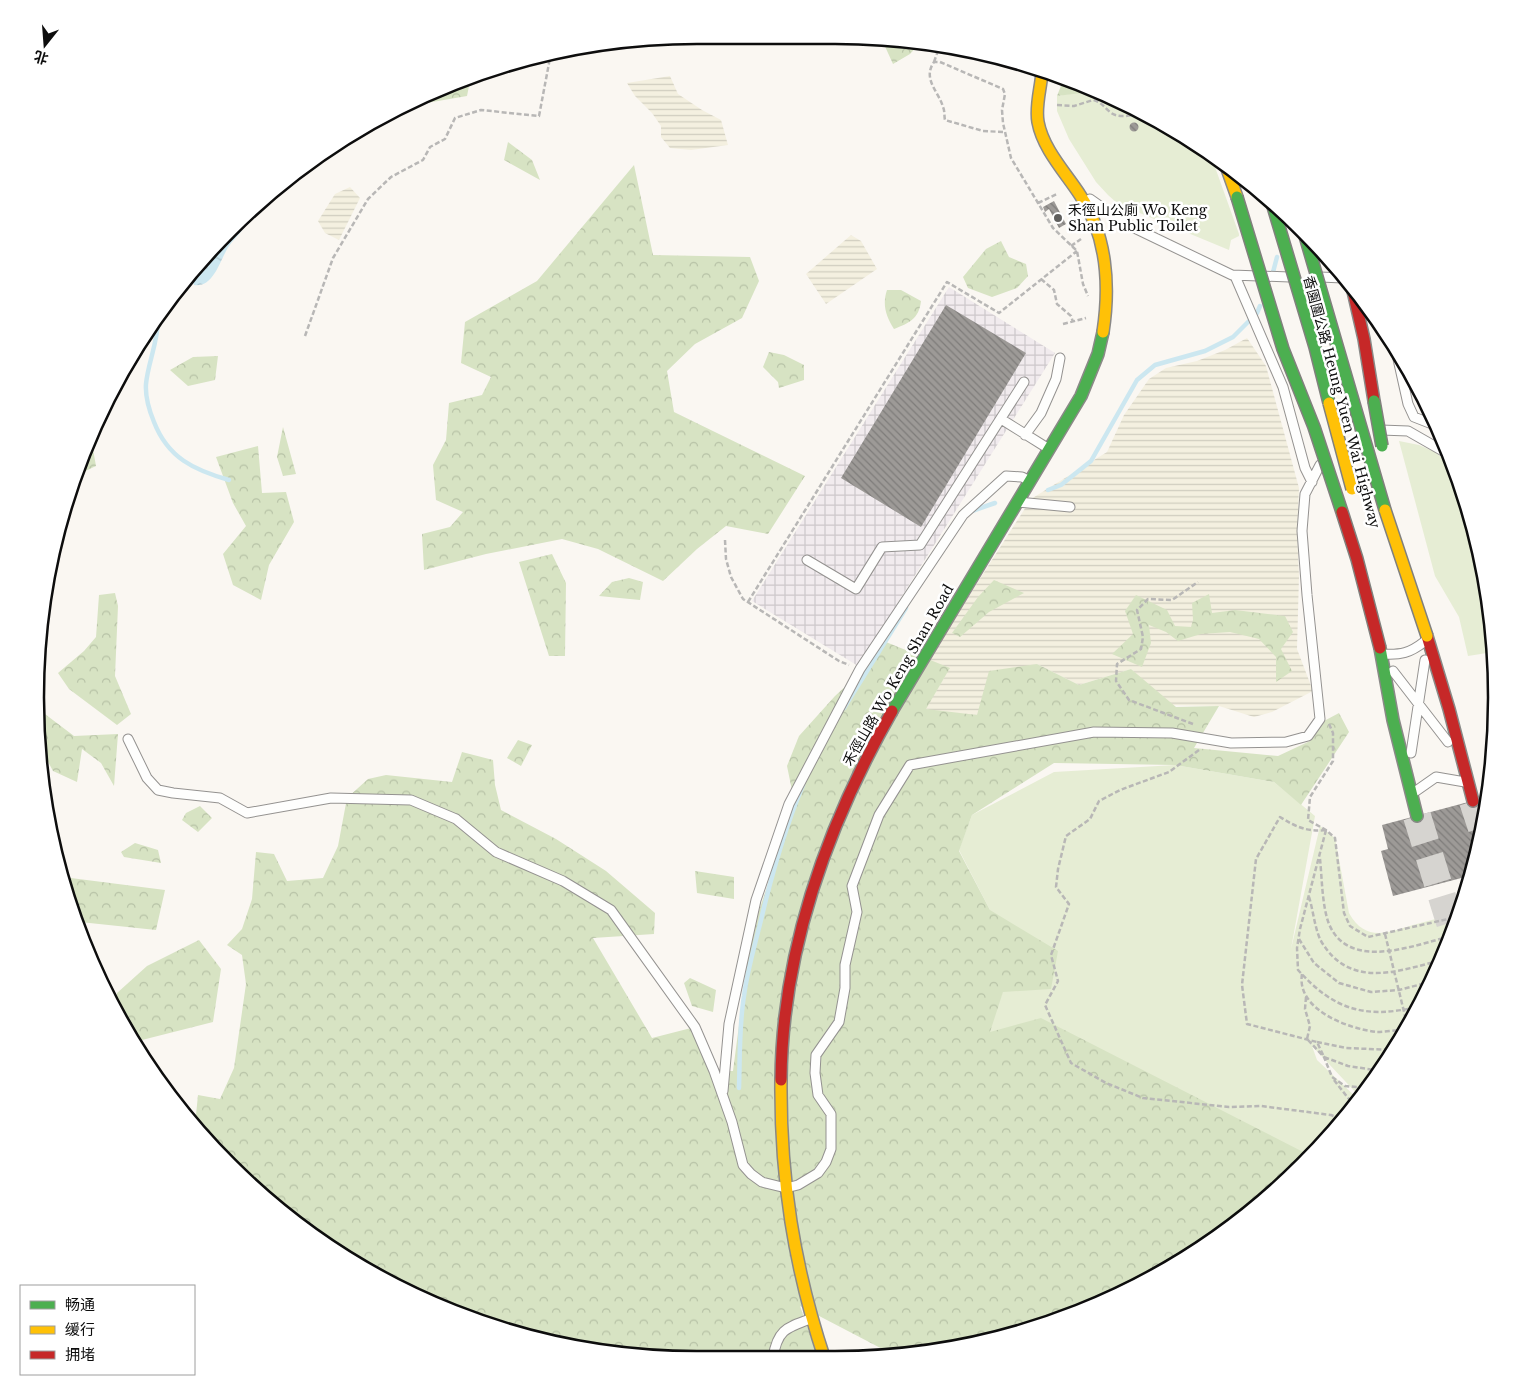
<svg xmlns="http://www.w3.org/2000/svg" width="1532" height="1395" font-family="'Libre Baskerville','Noto Sans SC',serif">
  <defs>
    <pattern id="industrial-grid" width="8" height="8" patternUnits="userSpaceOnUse" patternTransform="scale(1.25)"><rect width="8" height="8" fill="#f1ebee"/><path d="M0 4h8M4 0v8" fill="none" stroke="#cdc8cb"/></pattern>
    <pattern id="farmland-rules" width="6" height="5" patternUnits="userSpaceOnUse" patternTransform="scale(1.25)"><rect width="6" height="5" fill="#f4f0e0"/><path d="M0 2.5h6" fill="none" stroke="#d0cdbf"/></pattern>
    <pattern id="forest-crowns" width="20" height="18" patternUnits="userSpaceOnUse" patternTransform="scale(1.25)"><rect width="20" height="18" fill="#d7e3c3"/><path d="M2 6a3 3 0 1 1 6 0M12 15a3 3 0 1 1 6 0" fill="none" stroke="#b7c2a6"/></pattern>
    <pattern id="water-ripples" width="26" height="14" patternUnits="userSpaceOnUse" patternTransform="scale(1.25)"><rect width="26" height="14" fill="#cce7f0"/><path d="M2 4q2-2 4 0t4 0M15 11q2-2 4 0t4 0" fill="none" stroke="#aec5cd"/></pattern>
    <pattern id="building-back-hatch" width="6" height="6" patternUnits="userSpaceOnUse" patternTransform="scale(1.25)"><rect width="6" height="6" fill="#9d9a97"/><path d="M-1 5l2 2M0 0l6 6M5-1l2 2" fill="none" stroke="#7e7c7a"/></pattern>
  </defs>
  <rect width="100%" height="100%" fill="#faf7f2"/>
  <path fill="url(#industrial-grid)" d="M949,287L1055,353L858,666L752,601Z"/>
  <path fill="url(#farmland-rules)" d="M670,76L678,94L702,110L721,120L728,145L691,150L670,148L661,137V126L652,113L635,96L627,83Z
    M350,187L360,198L339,240L325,233L318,221L335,194Z
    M851,235L861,241L877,269L826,304L806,274Z
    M1247,338L1266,366L1299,488L1297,533L1299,576L1297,649L1313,691L1272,712L1254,717L1219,706L1167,705L1131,669L1079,685L1037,664L978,720L925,709L947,673L928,660L1031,499L1107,452L1124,415L1149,379L1166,368L1197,361L1225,350Z"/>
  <path fill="#e6edd4" d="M1087,91H1098L1203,147L1210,153L1239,234V236L1231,240L1229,250L1118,204L1108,195L1096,182L1069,139L1057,111V96Z
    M1399,441L1419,445L1435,452L1454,468L1484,568L1493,652L1468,656L1459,617L1435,576Z
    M1175,765L1274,782L1315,816L1291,949L1320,826L1335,838L1349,913C1365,942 1387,933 1413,925C1428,921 1443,917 1458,913L1447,951L1386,1065L1360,1097L1312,1046L1317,1060L1358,1099L1311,1156L989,1032L1005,985L990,910L959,850L972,815L1054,772Z"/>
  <path fill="url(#forest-crowns)" d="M882,37L921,42L910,54L893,64L883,42Z
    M1064,78L1088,86L1098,91L1057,96Z
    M470,81L467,96L415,105L408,102Z
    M508,142L532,160L540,180L504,160Z
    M634,165L653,255L750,257L759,281L742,318L695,344L667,371L674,412L805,476L768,534L726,526L697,549L663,581L598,549L562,539L486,554L424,570L422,534L450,527L463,512L436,500L433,465L446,440L449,403L482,395L491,377L461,363L465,322L537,281Z
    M1001,241L1009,257L1026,264L1028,276L1017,288L992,297L968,288L963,277L986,249Z
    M887,290H901L921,301C919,319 909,323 894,329C886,316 882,305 887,290Z
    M769,352L784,355L804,365V380L779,388L778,382L763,367Z
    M218,356L215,380L188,386L170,370L193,357Z
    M283,427L296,474L283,476L277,457Z
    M91,438L96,466L77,475Z
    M258,446L262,493L286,492L294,522L269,565L261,600L233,585L223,554L246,526L233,503L216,457Z
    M552,554L566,583L565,656H549L519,562Z
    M629,578L643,582L640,600L599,596L612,582Z
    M994,580L1024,593L989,612L960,637L952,633L978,597Z
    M115,593L118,606L115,676L131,714L117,725L69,689L58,673L84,651L96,637L99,595Z
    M1209,594L1212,613L1235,610L1285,616L1293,632L1281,649L1292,671L1276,682V657L1259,639L1230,632L1201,634L1178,641L1166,632L1149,625L1151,643L1142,667L1112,654L1133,634L1125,611L1136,595L1167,610L1175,626L1191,627L1193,620L1192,603Z
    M881,640L950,668L926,709L977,715L989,671L1037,664L1079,685L1131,669L1176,707L1219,706L1194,748L1278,756L1310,741L1324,721L1339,713L1349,732L1301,805L1274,782L1175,765L1054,763L972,815L959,851L990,910L1058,951L1051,989L1003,992L990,1032L1041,1018L1311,1156L1303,1166L1203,1248L1088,1309L964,1347L892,1354L800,1306L819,1360L611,1354L485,1325L367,1271L261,1196L195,1125L198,1095L220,1099L234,1068L246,984L242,955L227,945L242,929L252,899L256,852L274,854L287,881L323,878L338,846L347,798L368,779L386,775L452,782L462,752L493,760L495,785L501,810L556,839L606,871L655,913L654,934L593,938L652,1038L695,1027L714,1071H733L751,934L795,805L787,766L799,736L835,696L862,671Z
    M37,708L74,736L118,734L114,786L101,763L82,749L77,782L53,771L45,756L43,776L36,709Z
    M518,740L532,745L521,766L507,758Z
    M200,806L212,818L198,832L182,820L186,813Z
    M135,843L158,850L161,863L124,857L121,852Z
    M695,871L734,877V899L697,893Z
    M63,877L165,890L156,930L80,922L76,919Z
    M199,940L221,969L213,1022L138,1041L115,1003L117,993L147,966Z
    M690,978L716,990L713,1012L692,1006L684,983Z"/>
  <path fill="url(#water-ripples)" d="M239,227L243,229C238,236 230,243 226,251C219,264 212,288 194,285L191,275Z"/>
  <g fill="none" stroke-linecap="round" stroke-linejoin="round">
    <path stroke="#cce7f0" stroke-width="4.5" d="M1272,276L1277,257
      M158,316C159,340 148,362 146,384C145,398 149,410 154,422C168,458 194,470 229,480
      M1048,490L1061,485L1091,461L1137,380L1155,365L1205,351L1233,337L1257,313L1260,306
      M972,511L995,503
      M844,708L906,608
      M739,1088C740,1057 739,1026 744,996C747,972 754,948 760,924C771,877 784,830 803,785"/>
  </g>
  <path fill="url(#building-back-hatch)" d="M1129.5 127a4.5 4.5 0 1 1 9 0a4.5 4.5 0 1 1-9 0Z
    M1054,201L1066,224L1059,228L1049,209L1045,212L1043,207Z
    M946,305L1026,353L921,527L841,478Z
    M1487,797L1484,826L1469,876L1393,896L1381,851L1388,849L1382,825Z"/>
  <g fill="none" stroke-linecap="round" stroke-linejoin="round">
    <path stroke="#d6d4d0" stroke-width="28" stroke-dasharray="28 14" stroke-linecap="butt" d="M1473,801L1483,831
      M1417,816L1453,932"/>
    <g stroke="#949290" stroke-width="11">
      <path id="lane" d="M1090,199L1124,223L1232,275L1290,277
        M1235,276L1283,387L1305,468L1312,482
        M1320,277L1343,278
        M1396,350L1408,404L1414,417L1437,426
        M1001,419L1049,449
        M1381,430L1408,431L1450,455
        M1025,435L1041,413L1056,379L1060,358
        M1018,502L1070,507
        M807,560L856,589L882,547L920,545L1024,382
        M1383,654C1401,655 1410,653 1424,642
        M1393,671L1448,742
        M128,739L147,778L158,790L173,793L220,798L247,813L331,798L411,800L456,819L496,852L563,881L611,910L695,1027L714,1071L732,1122L743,1165L751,1174L762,1182L786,1188L798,1185L818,1173L826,1162L831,1149V1114L818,1095L815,1073L816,1055L839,1022L845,988V965L857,912L852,886L879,815L910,765L1094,732L1172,733L1231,743L1286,742L1308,736L1320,719L1307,595L1302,531L1305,494L1320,465
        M1411,753L1425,660
        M1416,791L1436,777L1465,782
        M723,1091L729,1024L756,900L789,804L860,669L963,515L1006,476L1022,477L1028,480
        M773,1358C777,1331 785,1328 810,1319"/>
    </g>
    <g stroke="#8a8987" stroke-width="14">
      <path id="fast" d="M1380,648L1393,720L1417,816
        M892,711L1081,396L1098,354L1103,332"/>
    </g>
    <g stroke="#8a8987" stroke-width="14">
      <path id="slow" d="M1042,72C1041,88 1035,106 1038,122C1043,149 1065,172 1080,195C1107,235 1110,286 1103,332
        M1226,166L1237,197
        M781,1080C780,1178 794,1267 825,1360"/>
    </g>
    <g stroke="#8a8987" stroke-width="14">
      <path id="jam" d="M1353,291L1364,339L1374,401
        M1427,636L1449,709L1473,801
        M781,1080C782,949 828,824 892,711"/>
    </g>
    <path stroke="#b8b7b6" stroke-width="2.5" stroke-dasharray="5 2.5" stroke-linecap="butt" d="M864,36L868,43
      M934,62L940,45
      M1057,105L1074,106L1093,100C1101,102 1104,107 1110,112C1118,119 1131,115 1141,114
      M1003,132L983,131L945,120C944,116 945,111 943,107C939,92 922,79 934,62H940L1003,89L1005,94L1002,110L1003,123L1011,158L1053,228L1077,251L1083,284L1088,296
      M1038,203L1057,194
      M1071,246L1081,239
      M1041,279L1054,290L1057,304L1071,316L1073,322
      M1063,324L1086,318
      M305,336L333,258L368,199L391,177L423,160L430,147L445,139L455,118L481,110L539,116L550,58L553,53
      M725,540L726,559L731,577L743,599L839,661L849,665
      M748,602L947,282L999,313L1077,251
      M1193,724L1129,700L1116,681L1117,664L1141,649L1143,637L1137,610L1148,599L1172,600L1198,582
      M1329,724L1333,733V761L1310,797L1308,820L1326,830L1335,838L1344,913L1350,926L1368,937L1457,917
      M1199,750L1169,772L1120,790L1099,801L1090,819L1066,836L1058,869L1056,887L1069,904L1051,955L1058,981L1045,1005L1071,1063L1106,1083L1143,1098L1229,1107L1261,1106L1331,1115L1341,1119
      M1326,830C1307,832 1296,827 1280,817L1256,859L1242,985L1247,1024L1317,1042L1324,1057L1348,1066L1381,1071
      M1326,830L1300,929L1297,948L1298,970C1334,1010 1365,1019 1417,1007
      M1320,859C1322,878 1322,906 1329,924C1349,972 1415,945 1451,936
      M1309,897C1313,909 1315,930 1321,941C1350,990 1398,971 1442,960
      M1385,934L1407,1024
      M1299,939L1314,963L1339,983L1371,992L1399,990L1430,982
      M1302,974C1296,1010 1349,1029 1377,1032C1386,1032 1396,1030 1404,1030
      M1306,997L1305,1009L1310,1026L1307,1039
      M1308,1040L1324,1057L1332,1077L1345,1086L1367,1088
      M1317,1042L1346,1048L1394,1050
      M1334,1080L1348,1098L1355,1103"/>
    <use href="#lane" stroke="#fefefd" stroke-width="9"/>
    <use href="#fast" stroke="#4caf50" stroke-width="11"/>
    <use href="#slow" stroke="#ffc107" stroke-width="11"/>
    <use href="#jam" stroke="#c62828" stroke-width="11"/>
    <g stroke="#81807d" stroke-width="14" stroke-linecap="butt">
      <path id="fast-bridge" d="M1237,197L1283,349L1314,427L1342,512
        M1272,203L1315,347L1329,403
        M1303,229L1385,510
        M1374,401L1382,446"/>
    </g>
    <g stroke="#81807d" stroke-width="14" stroke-linecap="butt">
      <path id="slow-bridge" d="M1329,403L1352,489
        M1385,510L1427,636"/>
    </g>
    <g stroke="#81807d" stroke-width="14" stroke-linecap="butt">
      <path id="jam-bridge" d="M1342,512L1357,559L1380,648"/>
    </g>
    <use href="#fast-bridge" stroke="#4caf50" stroke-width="11"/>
    <use href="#slow-bridge" stroke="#ffc107" stroke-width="11"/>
    <use href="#jam-bridge" stroke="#c62828" stroke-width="11"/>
  </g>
  <circle fill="#605f5d" stroke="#fff" stroke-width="2" cx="1058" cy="218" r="5"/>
  <g text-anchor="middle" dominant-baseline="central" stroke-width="5" stroke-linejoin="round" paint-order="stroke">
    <g font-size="14" fill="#0d0d0d" stroke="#fff" text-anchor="start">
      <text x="1068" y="210">禾徑山公廁 Wo Keng<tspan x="1068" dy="16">Shan Public Toilet</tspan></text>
    </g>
    <g font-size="14" fill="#0d0d0d" stroke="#fff">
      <text transform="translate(1342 402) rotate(75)">香園圍公路 Heung Yuen Wai Highway</text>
      <text transform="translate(898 675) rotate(-60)">禾徑山路 Wo Keng Shan Road</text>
    </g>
  </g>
  <path d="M0 0H1532V1395H0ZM697 44H835A653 653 0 0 1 1488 697V698A653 653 0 0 1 835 1351H697A653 653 0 0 1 44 698V697A653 653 0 0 1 697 44Z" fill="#fff" fill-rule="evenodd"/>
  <path fill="none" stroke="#0d0d0d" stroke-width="2.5" d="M697 44H835A653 653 0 0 1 1488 697V698A653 653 0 0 1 835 1351H697A653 653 0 0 1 44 698V697A653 653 0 0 1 697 44Z"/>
  <rect x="20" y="1285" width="175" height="90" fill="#ffffff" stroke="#9e9e9e"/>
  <rect x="30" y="1301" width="25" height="8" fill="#4caf50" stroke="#9e9e9e"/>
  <text x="65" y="1310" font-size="15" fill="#0d0d0d">畅通</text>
  <rect x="30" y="1326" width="25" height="8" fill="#ffc107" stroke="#9e9e9e"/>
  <text x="65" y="1335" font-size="15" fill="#0d0d0d">缓行</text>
  <rect x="30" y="1351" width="25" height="8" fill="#c62828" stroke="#9e9e9e"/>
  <text x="65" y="1360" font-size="15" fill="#0d0d0d">拥堵</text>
  <g transform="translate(45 45) rotate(197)" stroke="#ffffff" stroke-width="4" paint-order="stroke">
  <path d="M0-4L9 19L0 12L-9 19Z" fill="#0d0d0d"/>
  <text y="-8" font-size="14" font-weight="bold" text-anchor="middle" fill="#0d0d0d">北</text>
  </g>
</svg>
